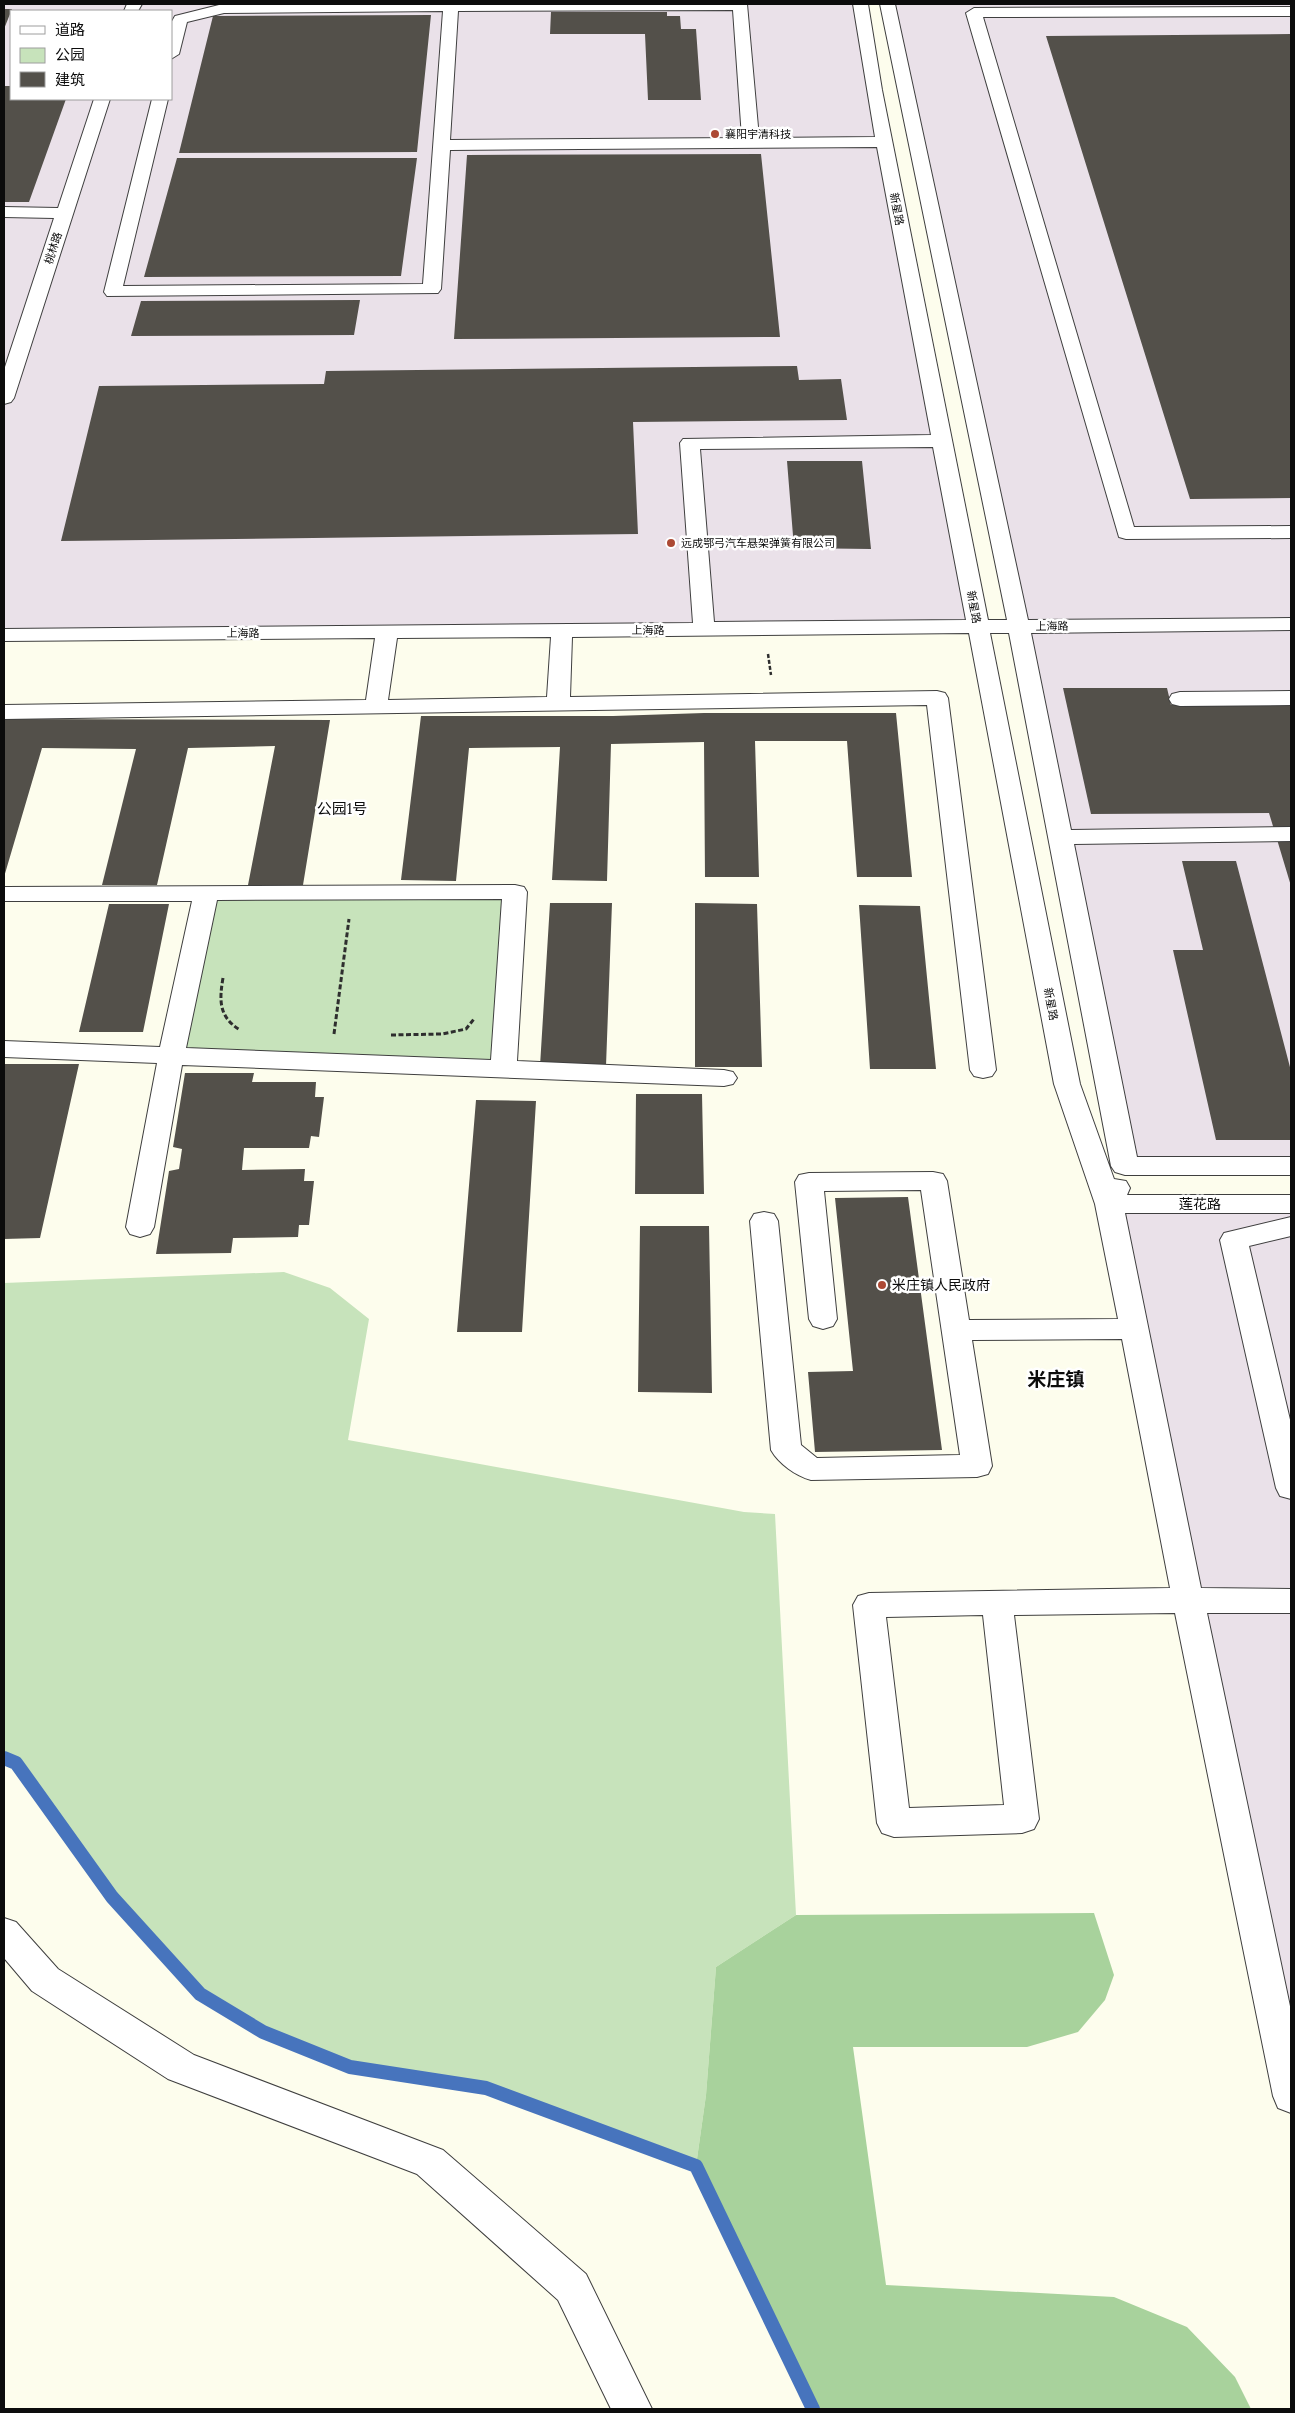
<svg xmlns="http://www.w3.org/2000/svg" width="1295" height="2413" font-family="Lora,'Noto Sans SC',serif">
  <rect width="100%" height="100%" fill="#fdfded"/>
  <path fill="#eae1e9" fill-rule="evenodd" d="M4,4H861L978,627L4,635ZM11,11H171V99H11Z
    M888,4H1291V1166H1137L1019,627Z
    M1109,1204L1291,1207V2095Z"/>
  <path fill="#c7e3bb" d="M515,892L503,1069L171,1056L206,893Z
    M284,1272L330,1288L369,1319L348,1440L744,1512L775,1514L796,1915L716,1967L706,2095L696,2166L486,2088L350,2067L263,2032L200,1994L112,1897L16,1763L4,1758V1283Z"/>
  <path fill="#a8d29c" d="M1094,1913L1114,1975L1105,2000L1078,2032L1027,2047H853L886,2285L1114,2297L1187,2327L1235,2377L1251,2409H813L696,2166L706,2095L716,1967L796,1915Z"/>
  <g fill="none" stroke-linecap="round" stroke-linejoin="round">
    <path stroke="#4774bd" stroke-width="14" d="M4,1758L16,1763L112,1897L200,1994L263,2032L350,2067L486,2088L696,2166L813,2409"/>
  </g>
  <path fill="#53504a" d="M4,9H12L4,29Z
    M551,12H667V16H680L681,29H696L701,100H648L645,34H550Z
    M431,15L417,152L179,153L213,16Z
    M1291,34V498L1190,499L1046,36Z
    M4,86H11V99H66L29,202H4Z
    M761,154L780,337L454,339L467,155Z
    M177,158H417L401,276L144,277Z
    M360,300L354,335L131,336L141,301Z
    M797,366L799,380L841,379L847,420L633,422L638,534L61,541L99,386L324,384L326,371Z
    M787,461H862L871,549L794,548Z
    M1063,688H1167L1171,705L1291,704V886L1269,813L1091,814Z
    M704,713H896L912,877H857L847,741H755L759,877H705L704,742L611,744L607,881L552,880L560,747L469,748L456,881L401,880L421,716H613Z
    M4,719L330,720L303,885H248L275,746L188,748L157,885H102L136,749L42,748L4,877Z
    M1182,861H1236L1291,1071V1140H1216L1173,950H1203Z
    M550,903H612L606,1066H540Z
    M695,903L757,904L762,1067H695Z
    M109,904H169L143,1032H79Z
    M859,905L920,906L936,1069H870Z
    M4,1064H79L40,1238L4,1239Z
    M185,1073H254L252,1082H316L315,1097H324L319,1137L311,1136L309,1148H244L242,1170L305,1169L304,1181H314L309,1225H299L298,1237L233,1238L231,1253L156,1254L169,1171L179,1169L182,1149L173,1147Z
    M636,1094H702L704,1194H635Z
    M476,1100L536,1101L522,1332H457Z
    M908,1197L942,1450L815,1452L808,1372L853,1371L835,1198Z
    M640,1226H709L712,1393L638,1392Z"/>
  <g fill="none" stroke-linecap="round" stroke-linejoin="round">
    <g stroke="#3f3f3f" stroke-width="2">
      <path id="minor" d="M127,4H142L138,11H124Z
        M223,4H747L759,138L875,137L853,4H868L882,90L988,620H1007L880,4H895L1028,620L1291,618V630L1031,633L1071,830L1291,827V841L1074,844L1137,1157H1291V1175H1125L1115,1172L1111,1166L1009,633H990L1080,1084L1114,1179L1126,1181L1130,1188L1127,1195H1291V1213H1125L1201,1588L1291,1589V1613H1207L1291,2011V2113L1278,2108L1273,2096L1175,1613L1014,1615L1039,1819L1034,1829L1022,1833L894,1837L882,1833L877,1823L853,1605L858,1596L869,1593L1170,1588L1122,1339L972,1340L992,1466L988,1474L977,1477L811,1480C796,1476 779,1464 771,1450L750,1221L754,1214L764,1212L774,1214L778,1221L801,1445L817,1458L960,1455L921,1190L824,1191L837,1319L833,1326L823,1329L813,1326L809,1319L795,1182L799,1175L809,1173L933,1172L943,1174L947,1181L969,1320L1118,1319L1095,1204L1054,1084L969,633L572,637L570,697L937,691L945,693L948,698L996,1070L992,1076L983,1078L974,1076L970,1070L927,705L4,719V705L366,700L375,638L4,641V629L693,623L680,443L683,439L931,435L877,147L450,150L441,289L438,293L107,296L104,292L152,99H168L123,286L423,284L443,11L224,13L187,22L179,54L171,59V23L175,16ZM733,10L742,138L450,140L458,11ZM933,447L966,620L714,622L700,449ZM551,637L547,697L388,700L397,638ZM983,1615L1004,1805L909,1808L886,1617Z
        M1291,7V16L983,17L1134,527L1291,526V538L1126,539L1119,537L966,13L974,8Z
        M94,99H110L14,398L11,402L4,404V370L54,218L4,217V207L58,208Z
        M1291,691V705L1180,706L1172,704L1169,699L1172,694L1180,692Z
        M515,885L524,887L527,892L517,1061L724,1070L733,1072L737,1078L733,1084L724,1086L182,1065L154,1227L150,1234L140,1237L130,1234L126,1227L157,1063L4,1057V1041L160,1047L192,901H4V887ZM502,899L491,1060L186,1048L217,900Z
        M1291,1217V1236L1249,1246L1291,1424V1499L1280,1496L1276,1488L1220,1240L1224,1233Z
        M4,1918L16,1922L58,1969L194,2055L443,2150L586,2274L652,2409H611L558,2300L417,2174L168,2079L32,1991L4,1958Z"/>
    </g>
    <path stroke="#2e2e2e" stroke-width="2.5" stroke-dasharray="4 2" stroke-linecap="butt" d="M768,654L771,675"/>
    <path stroke="#2e2e2e" stroke-width="3" stroke-dasharray="5 2.5" stroke-linecap="butt" d="M223,978C219,1001 219,1017 240,1030
      M334,1034L349,919
      M391,1035L442,1034L466,1029L474,1019"/>
    <use href="#minor" fill="#fff" fill-rule="evenodd"/>
  </g>
  <g fill="#ac4934" stroke="#fff" stroke-width="2">
    <circle cx="715" cy="134" r="5"/>
    <circle cx="671" cy="543" r="5"/>
    <circle cx="882" cy="1285" r="5"/>
  </g>
  <g text-anchor="middle" dominant-baseline="central" stroke-width="5" stroke-linejoin="round" paint-order="stroke">
    <g font-size="11" fill="#0c0c0c" stroke="#fff" text-anchor="start">
      <text x="725" y="134">襄阳宇清科技</text>
      <text x="681" y="543">远成鄂弓汽车悬架弹簧有限公司</text>
    </g>
    <g font-size="11" fill="#0c0c0c" stroke="#fff">
      <text transform="translate(897 209) rotate(79)">新星路</text>
      <text transform="translate(53 248) rotate(-72)">桃林路</text>
      <text transform="translate(974 607) rotate(79)">新星路</text>
      <text transform="translate(1052 626) rotate(-1)">上海路</text>
      <text x="648" y="630">上海路</text>
      <text x="243" y="633">上海路</text>
      <text transform="translate(1051 1004) rotate(79)">新星路</text>
    </g>
    <g font-size="14" fill="#0c0c0c" stroke="#fff">
      <text x="1200" y="1204">莲花路</text>
    </g>
    <g font-size="14" fill="#0c0c0c" stroke="#fff" text-anchor="start">
      <text x="892" y="1285">米庄镇人民政府</text>
    </g>
    <g font-size="15" fill="#0c0c0c" stroke="#fff">
      <text x="342" y="808">公园1号</text>
    </g>
    <g font-size="19" font-weight="bold" fill="#0c0c0c" stroke="#fff">
      <text x="1056" y="1379">米庄镇</text>
    </g>
  </g>
  <rect width="1295" height="2413" fill="none" stroke="#0c0c0c" stroke-width="10"/>
  <rect x="10" y="10" width="162" height="90" fill="#ffffff" stroke="#9e9e9e"/>
  <rect x="20" y="26" width="25" height="8" fill="#ffffff" stroke="#9e9e9e"/>
  <text x="55" y="35" font-size="15" fill="#0c0c0c">道路</text>
  <rect x="20" y="48" width="25" height="15" fill="#c7e3bb" stroke="#9e9e9e"/>
  <text x="55" y="60" font-size="15" fill="#0c0c0c">公园</text>
  <rect x="20" y="72" width="25" height="15" fill="#53504a" stroke="#9e9e9e"/>
  <text x="55" y="85" font-size="15" fill="#0c0c0c">建筑</text>
</svg>
